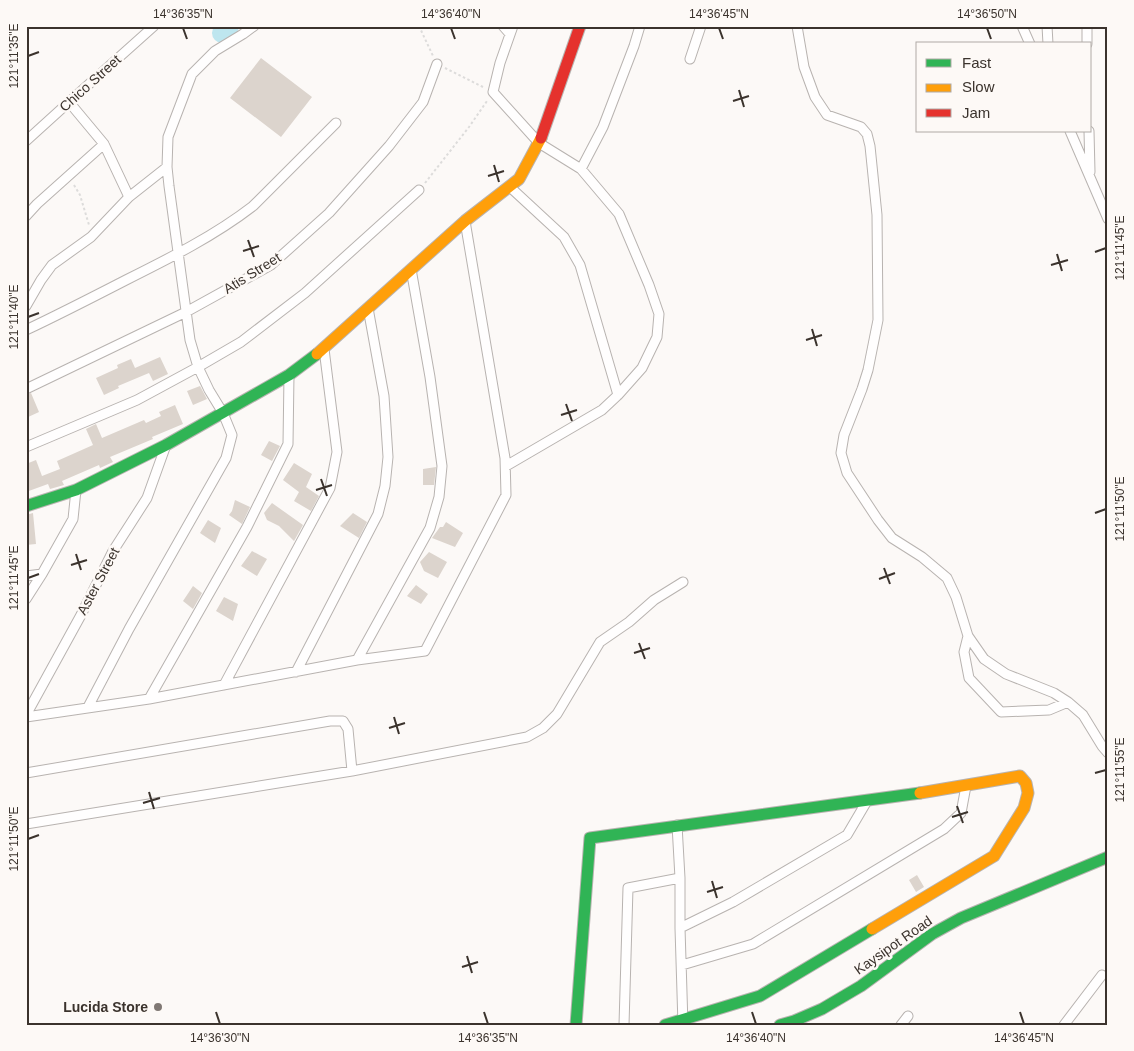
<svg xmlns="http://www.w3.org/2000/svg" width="1134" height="1051" font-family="Helvetica,sans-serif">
  <rect width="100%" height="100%" fill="#fcf9f7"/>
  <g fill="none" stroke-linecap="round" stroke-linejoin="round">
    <path stroke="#bee6ef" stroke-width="20" d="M222,33L229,26"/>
  </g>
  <path fill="#dcd4cd" d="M261,58L312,97L281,137L230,98Z
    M160,357L168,374L153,381L149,373L118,386L119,388L104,395L96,378L118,368L117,365L131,359L135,368Z
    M200,386L207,399L193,405L187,391Z
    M31,393L39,412L26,418V395Z
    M175,405L183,424L152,437L153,439L110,457L113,462L100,468L99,465L62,481L64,485L50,489L48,484L26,492V464L36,460L42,476L60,469L57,461L93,445L86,429L96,424L102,438L144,420L146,423L161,416L159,412Z
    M269,441L280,446L272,461L261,455Z
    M294,463L312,474L306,487L319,496L311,511L294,501L299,492L283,480Z
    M436,467L434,485H423V469Z
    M235,500L250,507L242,524L229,515L232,511Z
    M272,503L303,525L294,541L279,526L267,520L264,513Z
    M33,513L36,544L26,545V515Z
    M353,513L367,522L359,538L340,526Z
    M208,520L221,528L215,543L200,533Z
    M446,522L463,533L455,547L432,538L440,527H443Z
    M252,551L267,559L257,576L241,566Z
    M429,552L447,562L438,578L424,571L420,562Z
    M416,585L428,594L421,604L407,596Z
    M193,586L202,593L193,609L183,601Z
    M224,597L238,604L233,621L216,611Z
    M917,875L924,887L916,892L909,880Z"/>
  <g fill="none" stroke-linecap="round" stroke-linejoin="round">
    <g stroke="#b8b3b0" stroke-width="11">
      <path id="street" d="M503,26L510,34
        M797,26L804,67L815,97L827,115L861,127L867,134L870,146L877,215L878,320L868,370L862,389L844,435L841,453L847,473L878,520L892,538L922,557L947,578L956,597L968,636L984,659L1006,674L1054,693L1068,702L1083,715L1102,746L1108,753
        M1022,26L1030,44
        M1047,26L1048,44
        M1087,26V44
        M690,59L701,26
        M69,102L104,144L129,197
        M1070,131L1108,219
        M1089,131L1090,172
        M26,141L69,102L154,26
        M581,169L603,127L634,46L640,26
        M510,187L564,237L580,265L618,395
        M26,216L37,204L104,144
        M26,306L41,280L52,265L91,237L129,197L167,167
        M26,330C60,314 93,297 126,280C170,258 214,236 253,206L336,123
        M26,389L186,312L271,265L329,213L389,146L423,102L437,64
        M26,447L137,400L198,367L241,342L305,293L419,190
        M506,466L602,410L618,395L642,368L657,337L659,314L649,285L619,214L581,169L539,143L493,92L500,63L513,26
        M26,576L42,574
        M26,599L42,574L73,519L76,490
        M968,636L964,652L969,678L1001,712L1049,710L1068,702
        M357,660L430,528L439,497L442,466L430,377L411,269
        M296,672L378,514L385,486L388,457L384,396L368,308
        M224,685L330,488L337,452L324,349
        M149,699L247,527L288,444L289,375
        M88,707L129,629L226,458L232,435L223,413L209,390L198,367L190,340L169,186L167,167L168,137L192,74L215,51L243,34L254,26
        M26,715L81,615L113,551L147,498L166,445
        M26,717L149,699L357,660L425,651L506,495L505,458L465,221
        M26,773L330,721H343L348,729L352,771
        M26,824L352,771L527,737L543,728L557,714L600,642L629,622L654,600L683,582
        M677,825L680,878V928L683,1025
        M680,928L733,902L847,835L867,801
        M682,965L753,944L944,829L961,813L966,786
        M624,1025L628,888L680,878
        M901,1025L908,1016
        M1064,1025L1102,975"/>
    </g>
    <g stroke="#b8b3b0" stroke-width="13">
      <path id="fast" d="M26,506L76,490L166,445L289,375L317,354
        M576,1025L590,838L920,793
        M665,1025L760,996L872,929
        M780,1025L794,1021L822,1009L861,986L932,934L961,918L1108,857"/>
    </g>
    <g stroke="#b8b3b0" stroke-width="13">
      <path id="slow" d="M317,354L465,221L519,179L541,138
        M872,929L994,856L1024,808L1028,793L1026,783L1020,776L920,793"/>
    </g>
    <g stroke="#b8b3b0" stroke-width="13">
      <path id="jam" d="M541,138L580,26"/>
    </g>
    <path stroke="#dddcdb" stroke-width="2" stroke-dasharray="2.5 2.5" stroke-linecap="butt" d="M419,26L433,56
      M445,68L483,87
      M425,183L469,127L487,101
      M74,185L80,195L89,225"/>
    <use href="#street" stroke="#fffefe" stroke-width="9"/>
    <use href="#fast" stroke="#30b455" stroke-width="11"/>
    <use href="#slow" stroke="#ff9f0a" stroke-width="11"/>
    <use href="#jam" stroke="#e5322d" stroke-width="11"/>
  </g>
  <path fill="none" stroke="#3b332d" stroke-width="2" d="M183,28L187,39M451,28L455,39M719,28L723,39M987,28L991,39M28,56L39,52M739,90L744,107M733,101L749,96M494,165L499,182M488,176L504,171M248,240L254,257M243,251L259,246M1095,252L1106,248M1057,254L1062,271M1051,265L1068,260M28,317L39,313M812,329L817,346M806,340L822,335M566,404L572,421M561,415L577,410M321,479L327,496M316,490L332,485M1095,513L1106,509M76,554L81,570M71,565L87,560M884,568L890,584M28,578L39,574M879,579L895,573M639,643L645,659M634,653L650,648M394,717L399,734M389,728L405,723M1095,773L1106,770M149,792L154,809M143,803L160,798M957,806L963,823M952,817L968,812M28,839L39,835M712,881L717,898M707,892L723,887M467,956L472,973M462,967L478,962M216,1012L220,1024M484,1012L488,1024M752,1012L756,1024M1020,1012L1024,1024"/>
  <circle fill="#7f7874" stroke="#fdf9f6" stroke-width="2" cx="158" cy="1007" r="5"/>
  <g text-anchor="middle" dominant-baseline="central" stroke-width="5" stroke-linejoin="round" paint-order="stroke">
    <g font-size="14" fill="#3b332d" stroke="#fdf9f6">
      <text transform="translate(90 83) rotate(-42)">Chico Street</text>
      <text transform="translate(252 273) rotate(-32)">Atis Street</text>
      <text transform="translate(98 581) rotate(-62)">Aster Street</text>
      <text transform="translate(893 945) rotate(-35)">Kaysipot Road</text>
    </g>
    <g font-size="14" font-weight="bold" fill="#3b332d" stroke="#fdf9f6" text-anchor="end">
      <text x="148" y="1007">Lucida Store</text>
    </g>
  </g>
  <rect width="1134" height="1051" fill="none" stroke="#fdf9f6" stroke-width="55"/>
  <rect x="916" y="42" width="175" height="90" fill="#fdf9f6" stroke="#afaaa6"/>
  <rect x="926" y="59" width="25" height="8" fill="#30b455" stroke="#afaaa6"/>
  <text x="962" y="68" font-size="15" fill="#3b332d">Fast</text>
  <rect x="926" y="84" width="25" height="8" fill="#ff9f0a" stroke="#afaaa6"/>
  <text x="962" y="92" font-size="15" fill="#3b332d">Slow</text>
  <rect x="926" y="109" width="25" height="8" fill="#e5322d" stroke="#afaaa6"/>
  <text x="962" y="118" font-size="15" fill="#3b332d">Jam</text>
  <rect x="28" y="28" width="1078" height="996" fill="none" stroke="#3b332d" stroke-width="2"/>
  <g font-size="12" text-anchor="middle" fill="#3b332d">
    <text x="183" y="18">14°36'35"N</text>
    <text x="451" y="18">14°36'40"N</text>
    <text x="719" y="18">14°36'45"N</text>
    <text x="987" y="18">14°36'50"N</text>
    <text transform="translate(14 56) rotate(-90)" y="4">121°11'35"E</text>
    <text transform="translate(1120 248) rotate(-90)" y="4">121°11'45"E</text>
    <text transform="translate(14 317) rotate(-90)" y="4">121°11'40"E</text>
    <text transform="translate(1120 509) rotate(-90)" y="4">121°11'50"E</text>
    <text transform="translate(14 578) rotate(-90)" y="4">121°11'45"E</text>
    <text transform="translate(1120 770) rotate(-90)" y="4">121°11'55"E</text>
    <text transform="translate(14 839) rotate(-90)" y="4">121°11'50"E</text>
    <text x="220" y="1042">14°36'30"N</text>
    <text x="488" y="1042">14°36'35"N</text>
    <text x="756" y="1042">14°36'40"N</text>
    <text x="1024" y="1042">14°36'45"N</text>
  </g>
</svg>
